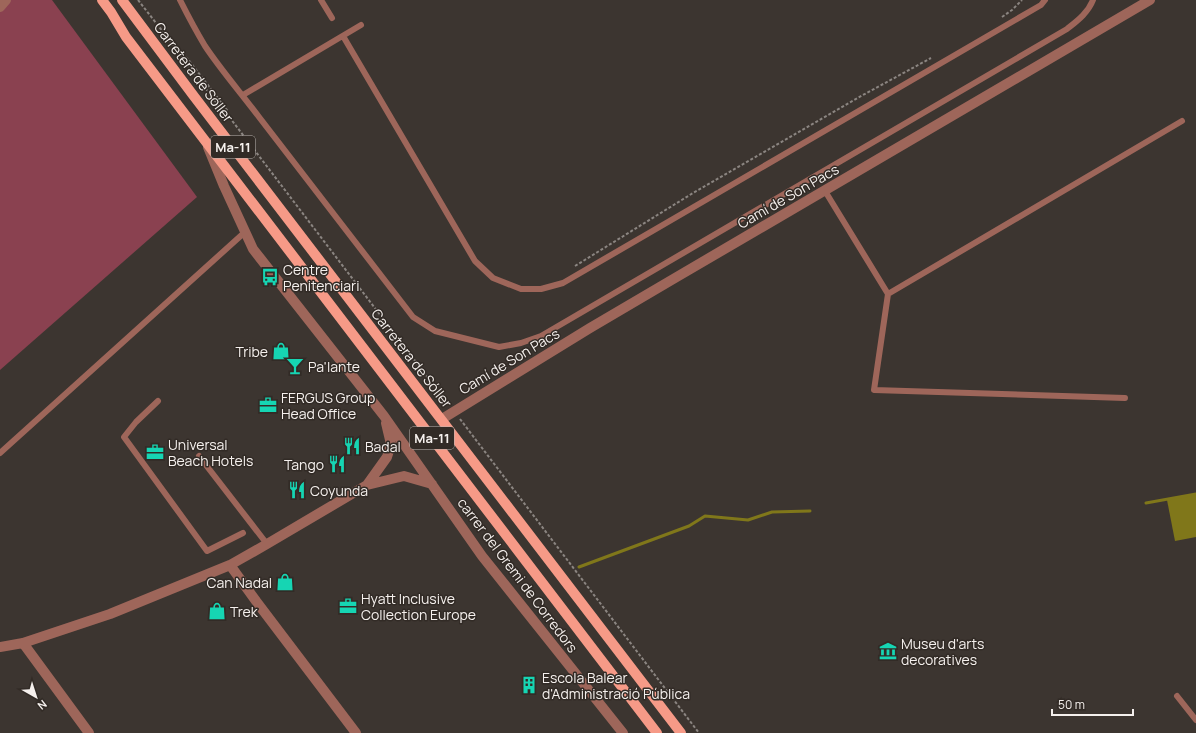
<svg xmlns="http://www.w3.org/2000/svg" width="1196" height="733" font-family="Manrope,sans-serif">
  <rect width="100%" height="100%" fill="#3c3530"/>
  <path fill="#8a4150" d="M0,0H52L197,197L0,370Z"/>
  <path fill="#80771a" d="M1196,494V537L1175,541L1167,500Z"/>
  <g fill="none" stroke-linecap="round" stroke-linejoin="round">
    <path stroke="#80771a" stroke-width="3" d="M1146,503L1196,494
      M579,567L689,526L705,516L748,520L772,512L810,511"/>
    <path stroke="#8b8581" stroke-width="2" stroke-dasharray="3 2" stroke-linecap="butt" d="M138,0L182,56L187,58L227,110V114L448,404
      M1002,17L1012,10L1022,0
      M179,59L184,61L223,111L222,117
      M575,266L693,193L863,95L931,58
      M460,419L699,733"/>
    <path stroke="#9e665a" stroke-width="6" d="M180,0C188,16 196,31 205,46C221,70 241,93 259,117L413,317L435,331L499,347L521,343L541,336L1067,29C1077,21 1088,13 1093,0
      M321,0L332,18
      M343,36L475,261L493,278L521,289H541L563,283L1041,5L1045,0
      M243,95L361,25
      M825,191L888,294L874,390L1125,398
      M888,294L1182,121
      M158,401L136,422L124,437L207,551L243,533
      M0,453L245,232
      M199,456L267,544
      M1177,696L1196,720"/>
    <path stroke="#9e665a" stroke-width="10" d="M0,7L6,0
      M208,147L224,186L253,249L384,416L482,556L623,733
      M442,419L590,328L675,278L1150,0
      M386,423L391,444L387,457L367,485L404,476L432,484
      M230,565L256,601L356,733
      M23,643L89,733
      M0,647L23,643L110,614L230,565L267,544L367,485"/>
    <path stroke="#f69a87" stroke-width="10" d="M102,0L111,12L126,37L657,733
      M122,0L193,95L681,733"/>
  </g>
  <defs>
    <g id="bus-bare" transform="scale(1.38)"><path d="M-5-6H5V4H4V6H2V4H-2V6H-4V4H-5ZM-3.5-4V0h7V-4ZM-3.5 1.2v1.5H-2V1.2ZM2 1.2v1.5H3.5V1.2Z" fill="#16d5b3" stroke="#322b26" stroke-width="2.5" paint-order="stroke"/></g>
    <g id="shop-bare" transform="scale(1.38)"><path d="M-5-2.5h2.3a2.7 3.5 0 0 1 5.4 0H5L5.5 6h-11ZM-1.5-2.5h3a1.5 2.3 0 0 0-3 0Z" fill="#16d5b3" stroke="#322b26" stroke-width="2.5" paint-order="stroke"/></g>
    <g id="bar-bare" transform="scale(1.38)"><path d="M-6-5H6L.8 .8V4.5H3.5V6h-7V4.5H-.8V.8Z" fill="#16d5b3" stroke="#322b26" stroke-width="2.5" paint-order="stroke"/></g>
    <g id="office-bare" transform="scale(1.38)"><path d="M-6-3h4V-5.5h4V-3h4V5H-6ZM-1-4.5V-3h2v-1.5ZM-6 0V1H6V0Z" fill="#16d5b3" stroke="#322b26" stroke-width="2.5" paint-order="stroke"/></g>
    <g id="restaurant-bare" transform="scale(1.38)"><path d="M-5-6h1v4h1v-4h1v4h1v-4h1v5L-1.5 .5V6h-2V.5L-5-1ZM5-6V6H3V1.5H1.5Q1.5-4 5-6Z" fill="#16d5b3" stroke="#322b26" stroke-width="2.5" paint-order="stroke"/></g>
    <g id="museum-bare" transform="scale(1.38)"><path d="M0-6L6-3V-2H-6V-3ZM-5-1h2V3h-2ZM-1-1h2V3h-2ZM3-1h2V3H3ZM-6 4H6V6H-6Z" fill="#16d5b3" stroke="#322b26" stroke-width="2.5" paint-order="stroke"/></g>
    <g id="building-bare" transform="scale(1.38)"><path d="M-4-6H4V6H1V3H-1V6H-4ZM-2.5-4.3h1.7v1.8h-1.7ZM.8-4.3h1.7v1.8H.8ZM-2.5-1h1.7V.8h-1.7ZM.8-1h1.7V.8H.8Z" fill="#16d5b3" stroke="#322b26" stroke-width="2.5" paint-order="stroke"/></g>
  </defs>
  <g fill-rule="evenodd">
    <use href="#bus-bare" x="270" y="277"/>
    <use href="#shop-bare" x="281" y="351"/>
    <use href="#bar-bare" x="295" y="366"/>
    <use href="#office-bare" x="268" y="405"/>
    <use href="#restaurant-bare" x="352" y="446"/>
    <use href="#office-bare" x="155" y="452"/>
    <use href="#restaurant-bare" x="337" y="464"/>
    <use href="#restaurant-bare" x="297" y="490"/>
    <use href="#shop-bare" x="285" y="582"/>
    <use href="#office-bare" x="348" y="606"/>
    <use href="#shop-bare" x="217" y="611"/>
    <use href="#museum-bare" x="888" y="651"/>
    <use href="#building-bare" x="529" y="685"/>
  </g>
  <g text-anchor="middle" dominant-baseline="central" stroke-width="3" stroke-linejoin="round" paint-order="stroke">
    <g fill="#322b26" stroke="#bab5b1" stroke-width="1">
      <rect x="211" y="136" width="44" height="22" rx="3"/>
      <rect x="410" y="427" width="44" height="22" rx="3"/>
    </g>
    <g font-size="13" font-weight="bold" fill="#f5f0ed">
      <text x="233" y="147">Ma-11</text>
      <text x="432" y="438">Ma-11</text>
    </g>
    <g font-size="14" fill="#f5f0ed" stroke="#322b26">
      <text transform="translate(194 72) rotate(53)">Carretera de Sóller</text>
      <text transform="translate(788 196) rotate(-30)">Camí de Son Pacs</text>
      <text transform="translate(412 358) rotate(52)">Carretera de Sóller</text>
      <text transform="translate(509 361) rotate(-31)">Camí de Son Pacs</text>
      <text transform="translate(518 575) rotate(53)">carrer del Gremi de Corredors</text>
    </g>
    <g font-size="14" fill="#f5f0ed" stroke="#322b26" text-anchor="start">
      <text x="283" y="269">Centre<tspan x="283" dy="16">Penitenciari</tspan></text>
      <text x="268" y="351" text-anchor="end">Tribe</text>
      <text x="308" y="366">Pa'lante</text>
      <text x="281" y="397">FERGUS Group<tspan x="281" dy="16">Head Office</tspan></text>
      <text x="168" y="444">Universal<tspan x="168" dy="16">Beach Hotels</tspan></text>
      <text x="365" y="446">Badal</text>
      <text x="324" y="464" text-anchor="end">Tango</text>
      <text x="310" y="490">Coyunda</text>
      <text x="272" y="582" text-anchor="end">Can Nadal</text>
      <text x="361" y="598">Hyatt Inclusive<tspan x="361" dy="16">Collection Europe</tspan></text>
      <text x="230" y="611">Trek</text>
      <text x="901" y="643">Museu d'arts<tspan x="901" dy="16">decoratives</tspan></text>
      <text x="542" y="677">Escola Balear<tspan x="542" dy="16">d'Administració Pública</tspan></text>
    </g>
  </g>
  <g transform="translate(36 697) rotate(141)" stroke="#322b26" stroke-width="3" paint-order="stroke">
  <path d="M0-3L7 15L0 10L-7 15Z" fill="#f5f0ed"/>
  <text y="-6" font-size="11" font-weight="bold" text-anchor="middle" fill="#f5f0ed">N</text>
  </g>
  <path d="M1052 709v6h81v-6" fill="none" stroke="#f5f0ed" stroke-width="2"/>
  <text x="1058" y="709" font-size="12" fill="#f5f0ed" stroke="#322b26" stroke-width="3" paint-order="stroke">50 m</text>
</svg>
